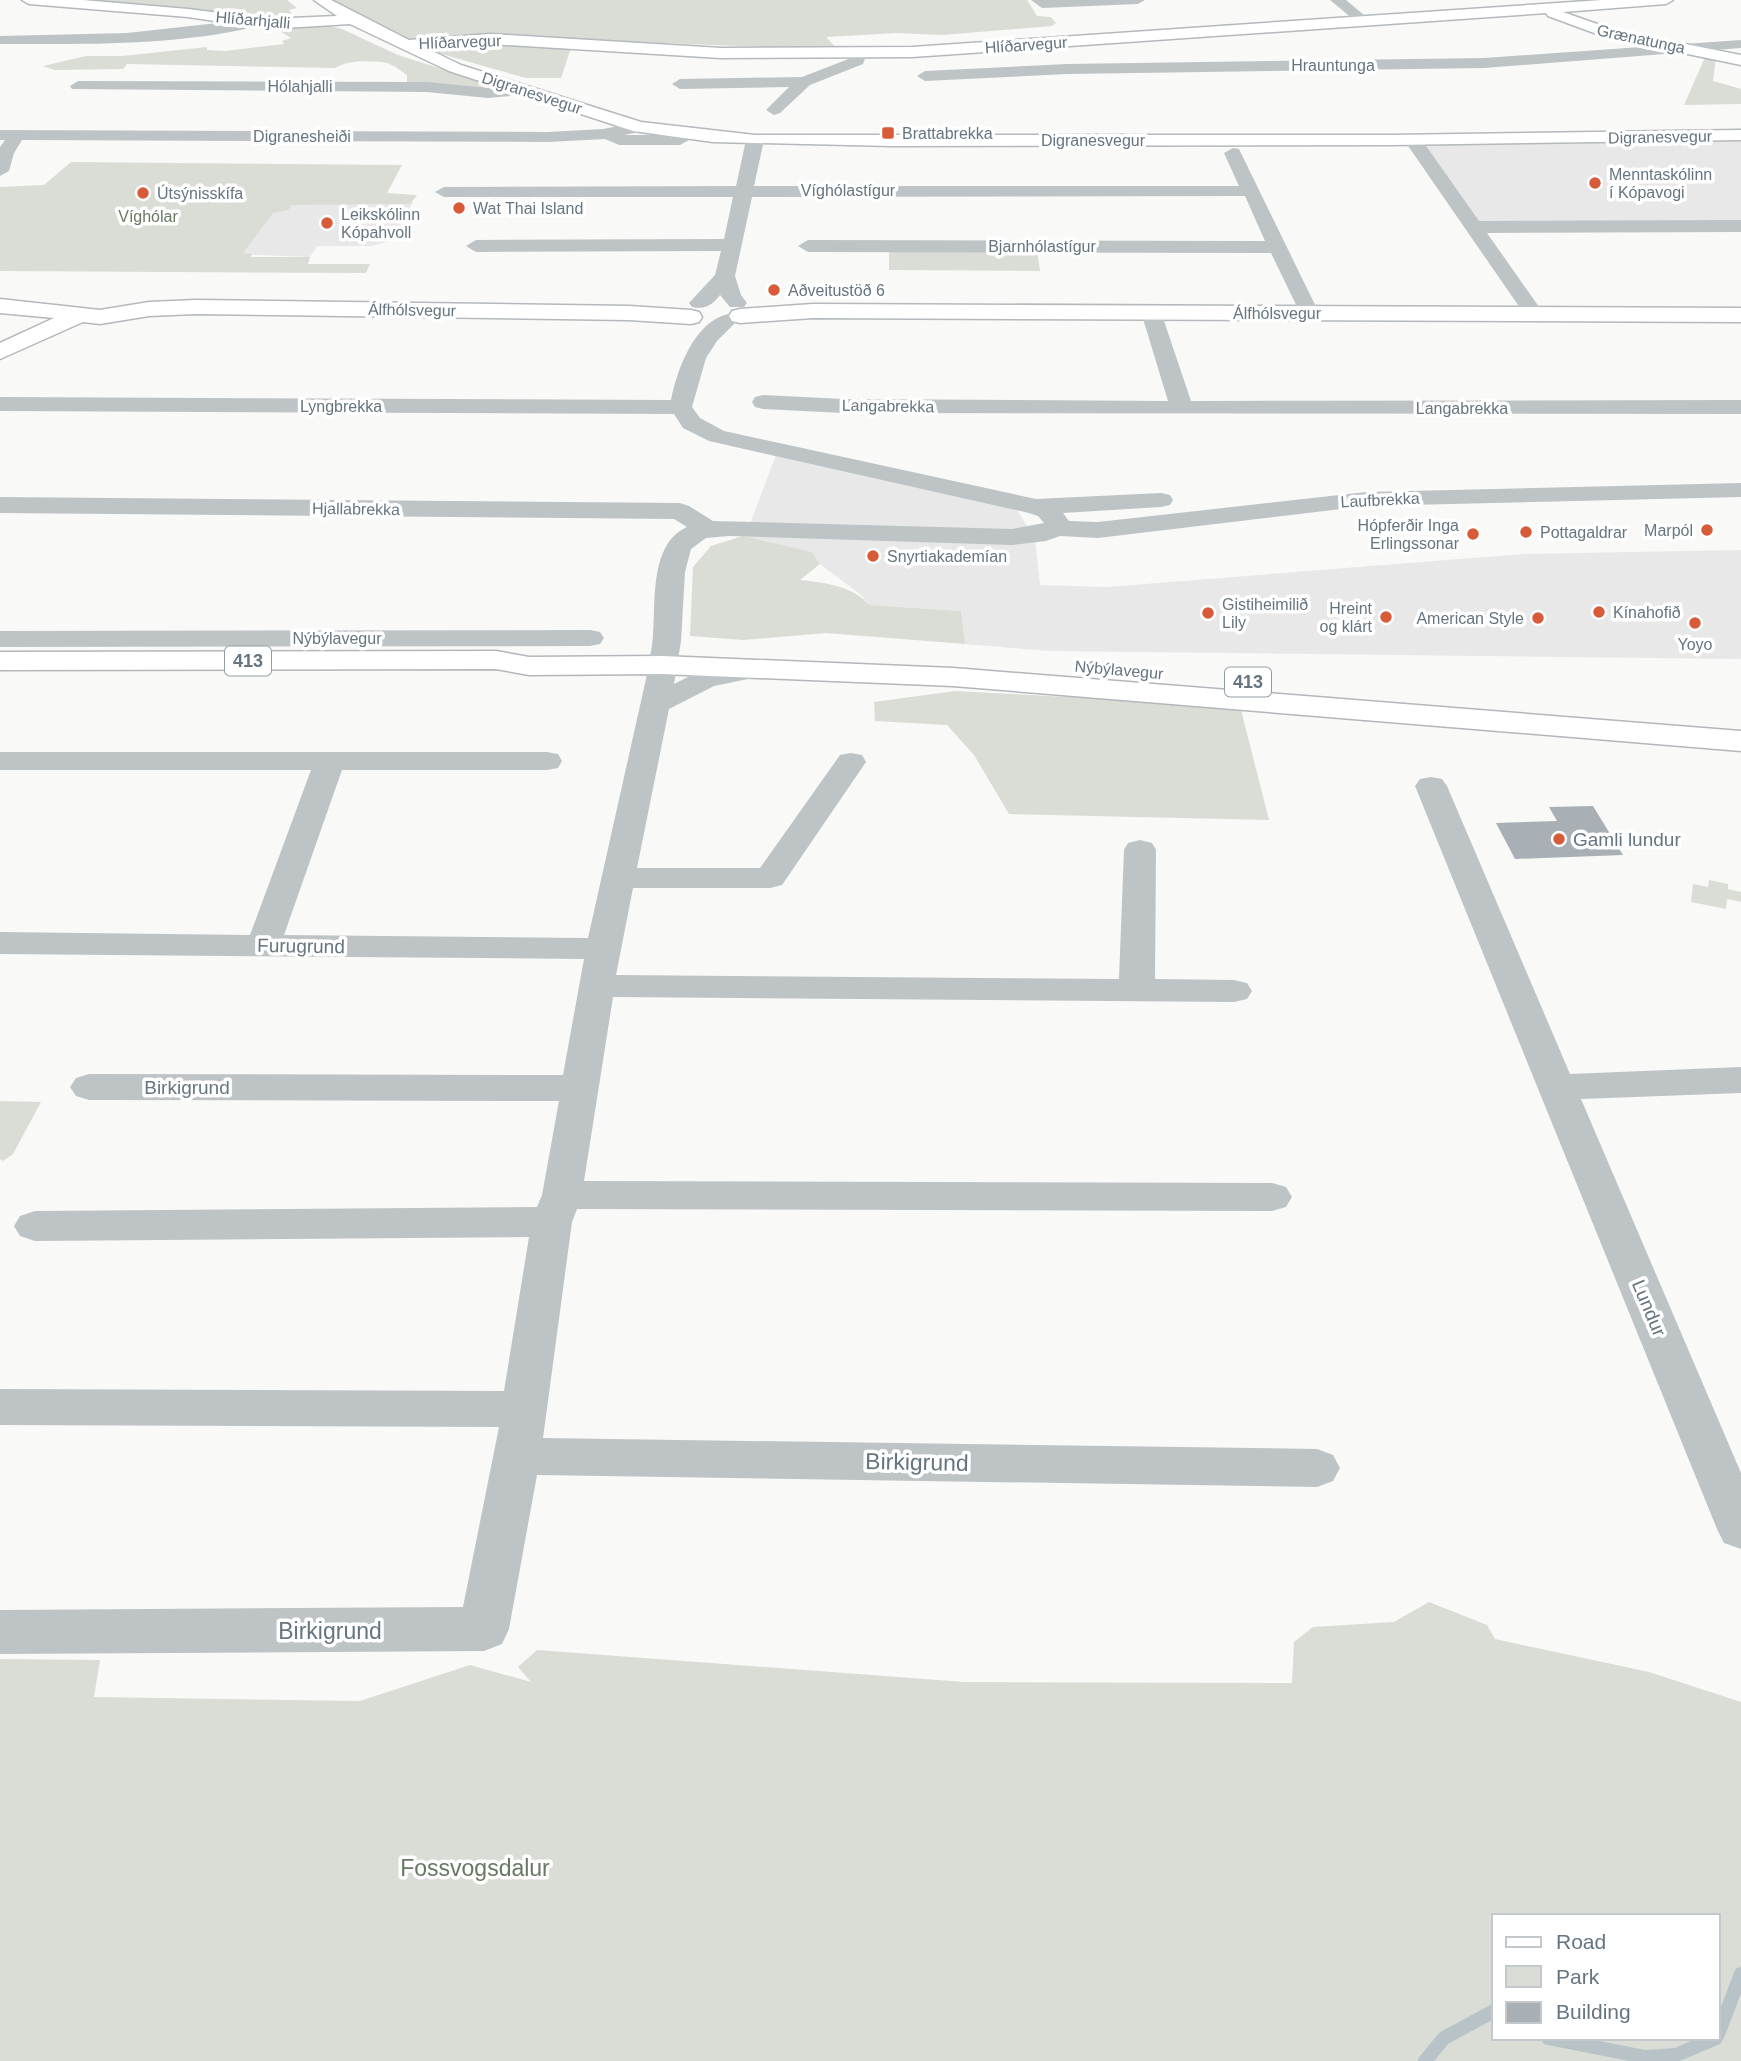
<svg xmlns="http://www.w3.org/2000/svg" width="1741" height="2061" font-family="Arial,sans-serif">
  <rect width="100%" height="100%" fill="#f9f9f7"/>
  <path fill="#e7e8e7" d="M1741,138V225H1479L1419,142Z
    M378,202H413L393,240L372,246H317L310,257L234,254L257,216L292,205Z
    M776,455L1014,505L1035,539L1040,585L1108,587L1523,554L1741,550V659L1049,651L965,644L961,611L869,605L861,595L820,564L812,552L747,543L751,521Z"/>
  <path fill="#d9ddd6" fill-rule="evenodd" d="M92,0H287L297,8L289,10L292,14L278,18Z
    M327,0H1027L1037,16L1051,17L1056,23L1052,26L942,35L897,33L826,37L838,50L481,36L399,39Z
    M330,26L342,29L398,55L498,87L483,90L407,83V75C401,71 394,65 387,63C374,60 345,60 335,68L127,64L123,69L54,70L43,66L86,56H122L207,47V50L225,51L284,44L282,41L291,38L275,28Z
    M462,42L571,48L561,78H526L438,53L428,47Z
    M1706,55L1716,57L1713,81L1741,89V104L1684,105Z
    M71,162L402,165L387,193L417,195L410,204L292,205L288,210L273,213L243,253L252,254L251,257H310L308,264H370L366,273L0,271V187L44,185Z
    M889,250H1037L1040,271L889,270Z
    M743,536L812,552L820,564L800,580C824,583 852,585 869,605L961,611L965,644L826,633L743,640L690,636L693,567L711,546Z
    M955,691L1240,706L1269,820L1009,814L974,755L947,725L875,721L874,702Z
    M1709,880L1728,884V889L1741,892V902L1727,899L1726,909L1691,902L1693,884L1708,887Z
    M0,1101L41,1102L13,1154L3,1161L0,1159Z
    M1429,1602L1487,1625L1495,1639L1649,1672L1741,1702V2061H0V1659L100,1660L94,1697L360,1701L470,1665L531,1682L518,1667L537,1650L964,1682L1292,1683L1294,1642L1313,1627L1394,1622ZM1494,1916H1718V2038H1494Z"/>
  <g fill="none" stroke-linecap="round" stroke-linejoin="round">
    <path stroke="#b7c3c6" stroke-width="14" d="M1718,2034L1741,1974
      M1548,2038L1645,2057L1676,2055L1716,2038
      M1425,2061L1444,2038L1494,2011"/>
  </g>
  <path fill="#a8afb5" d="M1593,806L1623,855L1515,859L1496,823L1557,821L1549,807Z"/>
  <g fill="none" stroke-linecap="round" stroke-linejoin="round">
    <g stroke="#b3b9bd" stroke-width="3">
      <path id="secondary" d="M22,0H83L188,9L268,19L337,16L314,0H331L409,40L491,34L721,48L912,47L1602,0H1673L1666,4L1563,12L1614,30L1741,55V65L1605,37L1548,16L1546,13L912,57L721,58L491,44L426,48L461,65L641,122L755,135H1392L1741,130V140L1392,145L892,146L713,142L633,131L449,71L350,24L268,29L188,17L29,4Z
        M0,299L100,310L149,302L196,300L629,306L691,310L699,312L702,317L699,322L691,324L629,320L196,314L149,316L100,324L83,322L0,359V343L54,318L0,313Z
        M813,304L1741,308V322L813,318L740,323L732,321L729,316L732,311L740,309Z"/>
    </g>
    <g stroke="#b2b7bb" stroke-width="3">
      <path id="primary" d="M496,651L529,657L662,656L953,668L1741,731V751L953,686L662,674L529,675L496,669L0,670V652Z"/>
    </g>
    <path fill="#bec3c6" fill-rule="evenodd" d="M1031,0H1145L1138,4L1042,8Z
      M1330,0H1346L1371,21L1364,25L1359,24Z
      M254,19L261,23L259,26C176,46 85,44 0,44V36L127,33Z
      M1741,40V48L1484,68L1067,74L925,81L917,76L925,71L1067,64L1484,58Z
      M859,48L867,53L863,64L810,85L780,113L774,115L766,110L789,87L680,89L672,84L680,79L802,77L851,58L854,50Z
      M78,81L427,82L488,88L522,85L530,90L522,95L488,98L427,92L72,89L70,86Z
      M639,122L645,123L647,127L645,131L624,135H680L689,140L680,145H619L605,139L548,142L22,140L14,153L9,171L0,176V147L5,140H0V130L548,132L603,129Z
      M755,135L764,140L754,186H1239L1224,153L1233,148L1239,149L1319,313L1316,317H1302L1271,253L808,252L798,246L808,240L1265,241L1245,196L752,197L735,276L741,295L747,303L744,307H730L720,295C713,305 704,310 692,307L689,303L715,275L721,251L476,252L466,246L476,240L724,239L733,197H444L435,192L444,187L736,186L746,140Z
      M1413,135L1419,136L1479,221L1741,220V232L1487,233L1544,314L1541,318H1527L1404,140Z
      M1151,306L1158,308L1161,312L1191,401L1741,400V414L843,413L763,409L755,407L752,402L755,397L763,395L843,399L1168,401L1141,312L1144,308Z
      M728,314L735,316L738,320L717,341L706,358L692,407L700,418L724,431L1036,499L1161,493L1170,495L1173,500L1170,505L1161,507L1063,513L1069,521L1098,522L1366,492L1741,483V497L1366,506L1098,538L1060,536L1046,541L1012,545L729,536L706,538L691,549L685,572L681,641L674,684L696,673L762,659L772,662L776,668L772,674L714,686L669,709L637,868H760L840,755L851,753L862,755L866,762L782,885L770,888H633L616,975L1119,979L1124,850L1128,843L1140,840L1152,843L1156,850L1155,979L1234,980L1247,983L1252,991L1247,999L1234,1002L613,997L584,1181L1272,1183L1286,1187L1292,1197L1286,1207L1272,1211L577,1209L572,1222L543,1438L1317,1449L1333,1455L1340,1468L1333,1481L1317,1487L537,1475L509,1629L502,1644L484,1651L0,1654V1610L463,1607L499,1427L0,1425V1389L504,1391L529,1237L35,1241L20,1236L14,1226L20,1216L35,1211L537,1207L542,1195L559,1101L89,1100L76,1096L70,1087L76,1078L89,1074L563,1075L584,959L0,954V932L250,935L311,770H0V752H547L558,754L562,761L558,768L547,770H342L284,935L588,938L646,679C648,665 652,650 653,636C656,602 649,544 687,527L674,519L0,513V497L680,503L689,506L713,521L1012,529L1044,523L1038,516L1029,513L709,441L683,428L674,414L0,411V397L671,400C677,370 694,322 728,314Z
      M590,630L600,632L604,638L600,644L590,646L0,647V631Z
      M1431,777L1442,779L1447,786L1570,1074L1741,1067V1093L1581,1099L1741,1473V1549L1724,1543L1717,1529L1415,786L1420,779Z"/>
    <use href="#secondary" fill="#fff" fill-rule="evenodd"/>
    <use href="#primary" fill="#fff" fill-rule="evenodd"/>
  </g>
  <g fill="#d75b38" stroke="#fff" stroke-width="2.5">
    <rect x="881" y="126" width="14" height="14" rx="3.5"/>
    <circle cx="1595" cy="183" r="7"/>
    <circle cx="143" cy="193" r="7"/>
    <circle cx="459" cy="208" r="7"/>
    <circle cx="327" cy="223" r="7"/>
    <circle cx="774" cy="290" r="7"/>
    <circle cx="1707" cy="530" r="7"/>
    <circle cx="1526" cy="532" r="7"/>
    <circle cx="1473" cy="534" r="7"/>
    <circle cx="873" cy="556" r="7"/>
    <circle cx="1599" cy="612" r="7"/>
    <circle cx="1208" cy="613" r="7"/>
    <circle cx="1386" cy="617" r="7"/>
    <circle cx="1538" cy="618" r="7"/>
    <circle cx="1695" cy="623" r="7"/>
    <circle cx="1559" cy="839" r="7"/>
  </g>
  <g text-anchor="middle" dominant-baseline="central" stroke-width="7" stroke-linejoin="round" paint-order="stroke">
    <g font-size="16" fill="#66757f" stroke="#fff">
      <text transform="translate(253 20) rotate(5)">Hlíðarhjalli</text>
      <text transform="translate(1641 39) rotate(12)">Grænatunga</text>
      <text transform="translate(460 42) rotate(-2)">Hlíðarvegur</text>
      <text transform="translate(1026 45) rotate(-4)">Hlíðarvegur</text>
      <text x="1333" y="65">Hrauntunga</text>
      <text x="300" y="86">Hólahjalli</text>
      <text transform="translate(532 93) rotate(18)">Digranesvegur</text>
      <text x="302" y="136">Digranesheiði</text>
      <text transform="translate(1660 137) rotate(-1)">Digranesvegur</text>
      <text x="1093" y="140">Digranesvegur</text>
      <text x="848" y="190">Víghólastígur</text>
      <text x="1042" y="246">Bjarnhólastígur</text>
      <text transform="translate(412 310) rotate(1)">Álfhólsvegur</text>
      <text x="1277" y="313">Álfhólsvegur</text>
      <text x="341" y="406">Lyngbrekka</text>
      <text transform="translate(888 406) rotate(1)">Langabrekka</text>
      <text x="1462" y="408">Langabrekka</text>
      <text transform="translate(1380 500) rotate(-3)">Laufbrekka</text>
      <text transform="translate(356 509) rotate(1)">Hjallabrekka</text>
      <text x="337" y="638">Nýbýlavegur</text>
      <text transform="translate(1119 670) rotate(5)">Nýbýlavegur</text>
    </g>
    <g font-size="16" fill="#66757f" stroke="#fff" text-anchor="start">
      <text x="902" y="133">Brattabrekka</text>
      <text x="1609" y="174">Menntaskólinn<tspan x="1609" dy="18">í Kópavogi</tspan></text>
      <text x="157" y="193">Útsýnisskífa</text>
      <text x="473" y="208">Wat Thai Island</text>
      <text x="341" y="214">Leikskólinn<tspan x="341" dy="18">Kópahvoll</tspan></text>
      <text x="788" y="290">Aðveitustöð 6</text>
      <text x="1459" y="525" text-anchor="end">Hópferðir Inga<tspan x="1459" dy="18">Erlingssonar</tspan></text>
      <text x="1693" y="530" text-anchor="end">Marpól</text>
      <text x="1540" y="532">Pottagaldrar</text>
      <text x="887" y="556">Snyrtiakademían</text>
      <text x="1222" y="604">Gistiheimilið<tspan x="1222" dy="18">Lily</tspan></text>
      <text x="1372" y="608" text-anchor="end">Hreint<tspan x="1372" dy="18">og klárt</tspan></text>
      <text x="1613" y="612">Kínahofið</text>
      <text x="1524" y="618" text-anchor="end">American Style</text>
      <text x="1695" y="644" text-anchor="middle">Yoyo</text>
    </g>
    <g font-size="16" fill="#687864" stroke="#fff">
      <text x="148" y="216">Víghólar</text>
    </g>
    <g fill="#fff" stroke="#949ea5" stroke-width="2">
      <rect x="225" y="646.5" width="46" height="29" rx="5"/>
      <rect x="1225" y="667.5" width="46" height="29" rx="5"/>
    </g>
    <g font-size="18" font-weight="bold" fill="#66757f">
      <text x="248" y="661">413</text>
      <text x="1248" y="682">413</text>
    </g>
    <g font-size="19" fill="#66757f" stroke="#fff" text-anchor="start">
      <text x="1573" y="839">Gamli lundur</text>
    </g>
    <g font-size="19" fill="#66757f" stroke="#fff">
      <text transform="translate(301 946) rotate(1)">Furugrund</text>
      <text x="187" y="1087">Birkigrund</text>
      <text transform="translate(1649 1308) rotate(67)">Lundur</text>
    </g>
    <g font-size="23" fill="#66757f" stroke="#fff">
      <text transform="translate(917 1462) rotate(1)">Birkigrund</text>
      <text x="330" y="1631">Birkigrund</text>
    </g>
    <g font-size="23" fill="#687864" stroke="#fff">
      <text x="475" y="1868">Fossvogsdalur</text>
    </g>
  </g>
  <rect x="1492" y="1914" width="228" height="126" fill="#ffffff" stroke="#c2c8cc" stroke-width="2"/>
  <rect x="1506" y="1937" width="35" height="10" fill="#ffffff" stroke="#c2c8cc" stroke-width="2"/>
  <text x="1556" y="1949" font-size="21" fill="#66757f">Road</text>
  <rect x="1506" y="1966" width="35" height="21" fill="#d9ddd6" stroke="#c2c8cc" stroke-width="2"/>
  <text x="1556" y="1984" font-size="21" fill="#66757f">Park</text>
  <rect x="1506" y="2002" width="35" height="21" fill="#a8afb5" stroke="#c2c8cc" stroke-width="2"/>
  <text x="1556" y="2019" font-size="21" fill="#66757f">Building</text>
</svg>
